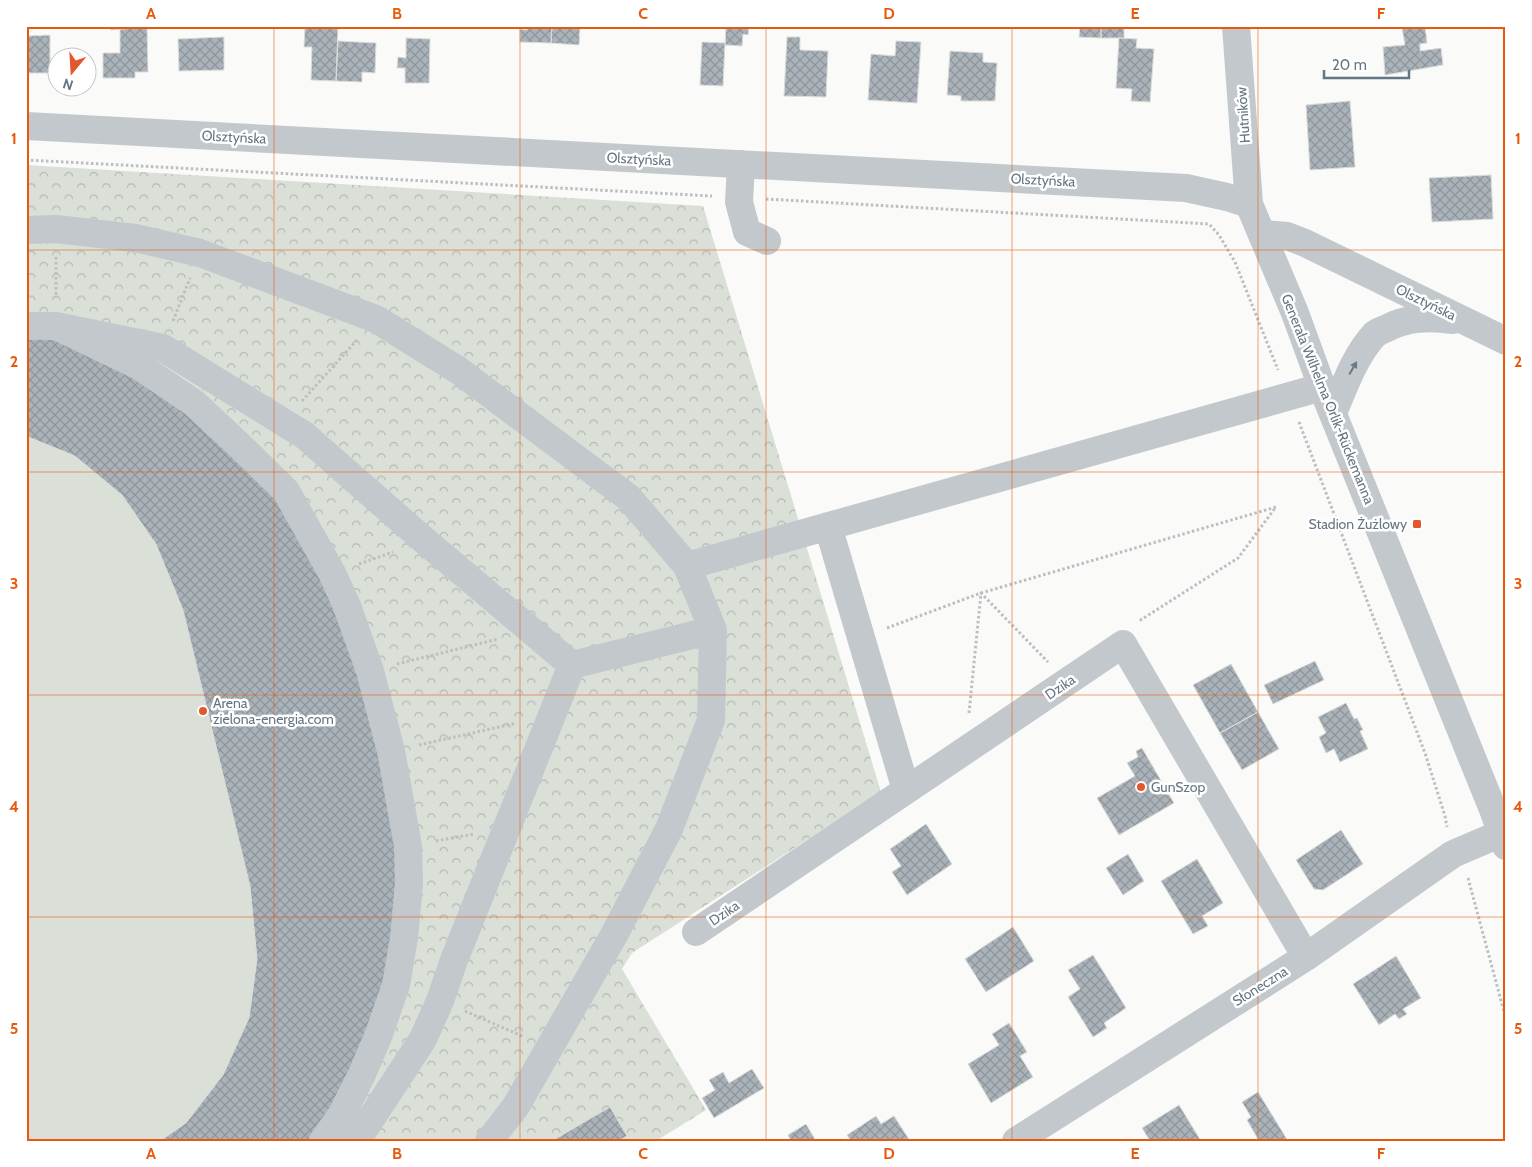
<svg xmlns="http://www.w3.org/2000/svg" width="1532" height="1167" font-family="Cabin,sans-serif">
  <defs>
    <pattern id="forest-crowns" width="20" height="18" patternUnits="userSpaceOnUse" patternTransform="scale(1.25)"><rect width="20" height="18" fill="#dadfd7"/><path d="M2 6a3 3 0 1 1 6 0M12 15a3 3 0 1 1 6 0" fill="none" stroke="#b4b9b4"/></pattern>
    <pattern id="building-cross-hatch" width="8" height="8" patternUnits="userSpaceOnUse" patternTransform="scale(1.25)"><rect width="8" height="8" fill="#aab3b9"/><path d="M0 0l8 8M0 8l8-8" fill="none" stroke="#8e969c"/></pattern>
  </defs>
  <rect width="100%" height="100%" fill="#fafaf8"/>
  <path fill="url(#forest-crowns)" d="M26,165L703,206L881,792L632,953L622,969L706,1110L656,1141H26Z"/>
  <path fill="#dadfd7" d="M26,326L139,366L323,1141H26Z"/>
  <path fill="url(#building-cross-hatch)" stroke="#dcdcda" d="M110,26H147V27L111,30Z
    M305,26H338L336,81L311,80L312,47H304Z
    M528,26H552L551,43L520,42V29L527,30Z
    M552,26H580L579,45L551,43Z
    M726,26H749L748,35L743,34L742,46L725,45Z
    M1080,26H1101V38L1079,37Z
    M1101,26H1124V38H1101Z
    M1417,26H1425L1427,43L1420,44V51L1441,48L1443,65L1385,75L1383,47L1405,45L1402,28Z
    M147,27L148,72H135V78H103V53H120V29Z
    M50,35V73H27L26,78V36Z
    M224,37V70L179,71L178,39Z
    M787,37H800V50L828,51L826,97L784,96Z
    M406,38L430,39L429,83H405V68H397L398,57L406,58Z
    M1119,38L1137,39L1136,48L1154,49L1150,102L1131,101L1132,89L1116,88Z
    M338,41L376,43L375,73L362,72V82L336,81Z
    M896,41L921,42L917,103L868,100L871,54L895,56Z
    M702,42L725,43L723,86L700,85Z
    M950,51L983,53V62L997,63L995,101H961V96L947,95Z
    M1350,101L1355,167L1310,170L1306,105Z
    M1491,175L1493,219L1432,222L1429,178Z
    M26,326L139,366L286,491L391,751L404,938L323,1141H160L186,1123L223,1075L249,1018L257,959L250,886L183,610L156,544L122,495L75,456L26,436Z
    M1315,661L1324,680L1273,704L1264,685Z
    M1231,664L1258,712L1220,733L1193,685Z
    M1346,703L1354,719L1357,718L1363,730L1360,731L1368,749L1340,762L1334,749L1326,753L1319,737L1326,733L1318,717Z
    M1258,712L1279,749L1242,770L1220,733Z
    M1142,748L1174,803L1119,835L1097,798L1135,776L1127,763L1138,757L1136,751Z
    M926,824L952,864L907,895L892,872L901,866L890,849Z
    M1341,830L1363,864L1323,890L1314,889L1296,860Z
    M1128,854L1144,881L1123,895L1106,868Z
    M1197,859L1223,903L1202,916L1208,926L1193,934L1161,881Z
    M1013,927L1034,961L986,992L965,959Z
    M1093,955L1126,1008L1104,1023L1107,1028L1093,1037L1068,997L1080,989L1068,970Z
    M1396,956L1421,998L1403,1009L1407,1014L1399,1019L1395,1014L1379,1025L1353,984Z
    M1009,1023L1027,1052L1020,1056L1033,1077L991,1103L968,1064L999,1045L992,1034Z
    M752,1069L764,1088L714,1118L702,1098L715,1090L709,1080L723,1072L729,1083Z
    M1258,1092L1288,1141H1259L1247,1120L1251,1117L1242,1102Z
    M1179,1105L1201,1141H1150L1142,1128Z
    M610,1107L627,1136L618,1141H552Z
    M876,1116L881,1124L894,1116L910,1141H851L847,1135Z
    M806,1124L816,1141H791L788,1135Z"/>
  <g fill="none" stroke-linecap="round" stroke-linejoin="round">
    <path stroke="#bbbfc2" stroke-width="3" stroke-dasharray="2.5 2.5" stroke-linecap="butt" d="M26,160L712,196
      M766,199L1209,224L1219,235L1235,262L1278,370
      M56,257V298
      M173,321L190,278
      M302,401L357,340
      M1299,422L1425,753L1445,816L1447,827
      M359,564L393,552
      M887,628L981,593L1276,507L1238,558L1139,621
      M397,664L498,639
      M969,713L981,593L1048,662
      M419,745L517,723
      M436,841L474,834
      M1468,878L1506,1019
      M465,1011L524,1037"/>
    <path stroke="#c3c8cc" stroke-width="28" d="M1236,26L1249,204L1295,313L1322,387L1494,812L1506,846
      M26,126L1186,188L1227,197L1249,204
      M741,164L739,202L747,232L767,241
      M26,230L56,229L135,238L200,253L376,319L458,370L629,498L687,566L713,630L711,720L669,829L614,935L516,1106L489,1141
      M1262,234L1287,236L1305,243L1506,341
      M26,326H56L163,348L304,435L425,541L572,665L713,630
      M56,326L139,366L194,403L240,446L286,491L332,573L347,606L370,671L391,751L408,846L409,883L404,938L396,985L379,1034L362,1074L342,1114L323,1141
      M1333,413C1344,387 1355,355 1375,334C1378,332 1382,330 1385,329C1407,317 1429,317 1453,320
      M828,526L906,790
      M687,566L1322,387
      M696,932L1123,644L1306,957
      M353,1141L359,1137L423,1039L440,1001L454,960L572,665
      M1016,1141L1306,957L1453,854L1502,833"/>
  </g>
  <defs><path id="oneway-solid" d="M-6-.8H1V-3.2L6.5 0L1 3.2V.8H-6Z" transform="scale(1.25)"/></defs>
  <use fill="#6a7a87" href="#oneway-solid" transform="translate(1353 368) rotate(-60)"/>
  <path fill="none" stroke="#e8590c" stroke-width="1" stroke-opacity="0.55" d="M274,26V1141M520,26V1141M766,26V1141M1012,26V1141M1258,26V1141M26,250H1506M26,472H1506M26,695H1506M26,917H1506"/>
  <g fill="#e4572e" stroke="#fff" stroke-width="2">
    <rect x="1412" y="519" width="10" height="10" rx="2.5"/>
    <circle cx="203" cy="711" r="5"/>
    <circle cx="1141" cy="787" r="5"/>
  </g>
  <g text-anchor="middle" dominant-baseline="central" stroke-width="5" stroke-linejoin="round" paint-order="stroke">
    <g font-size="14" fill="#657683" stroke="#fff">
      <text transform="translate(1243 115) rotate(-94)">Hutników</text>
      <text transform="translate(234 137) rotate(3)">Olsztyńska</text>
      <text transform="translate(639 159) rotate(3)">Olsztyńska</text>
      <text transform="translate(1043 180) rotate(3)">Olsztyńska</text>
      <text transform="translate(1426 302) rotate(26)">Olsztyńska</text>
      <text transform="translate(1328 399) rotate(68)">Generała Wilhelma Orlik-Rückemanna</text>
      <text transform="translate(1060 687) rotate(-34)">Dzika</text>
      <text transform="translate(724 913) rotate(-34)">Dzika</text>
      <text transform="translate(1260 986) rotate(-32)">Słoneczna</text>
    </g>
    <g font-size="14" fill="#657683" stroke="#fff" text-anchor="start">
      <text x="1407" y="524" text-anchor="end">Stadion Żużlowy</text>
      <text x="213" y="703">Arena<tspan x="213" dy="16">zielona-energia.com</tspan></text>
      <text x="1151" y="787">GunSzop</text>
    </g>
  </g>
  <rect width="1532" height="1167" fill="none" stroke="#ffffff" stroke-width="55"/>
  <g transform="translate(72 72) rotate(198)"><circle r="24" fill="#ffffff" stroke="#c1c8cd"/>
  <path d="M0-4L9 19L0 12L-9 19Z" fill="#e4572e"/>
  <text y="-8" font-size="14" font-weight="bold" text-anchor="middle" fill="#657683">N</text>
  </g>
  <path d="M1324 70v8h85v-8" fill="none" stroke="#657683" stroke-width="2.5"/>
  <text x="1332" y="70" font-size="15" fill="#657683" stroke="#ffffff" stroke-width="4" paint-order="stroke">20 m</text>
  <rect x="28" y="28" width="1476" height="1112" fill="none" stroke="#e8590c" stroke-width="2"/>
  <g font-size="16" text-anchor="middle" font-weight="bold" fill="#e8590c">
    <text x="151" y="19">A</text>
    <text x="397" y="19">B</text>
    <text x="643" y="19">C</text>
    <text x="889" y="19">D</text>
    <text x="1135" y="19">E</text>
    <text x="1381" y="19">F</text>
    <text x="14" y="144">1</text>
    <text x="1518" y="144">1</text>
    <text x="14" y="367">2</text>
    <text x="1518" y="367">2</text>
    <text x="14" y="589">3</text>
    <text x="1518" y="589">3</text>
    <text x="14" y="812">4</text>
    <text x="1518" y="812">4</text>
    <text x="14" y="1034">5</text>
    <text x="1518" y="1034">5</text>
    <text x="151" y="1159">A</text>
    <text x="397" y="1159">B</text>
    <text x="643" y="1159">C</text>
    <text x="889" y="1159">D</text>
    <text x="1135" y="1159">E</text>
    <text x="1381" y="1159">F</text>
  </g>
</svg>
